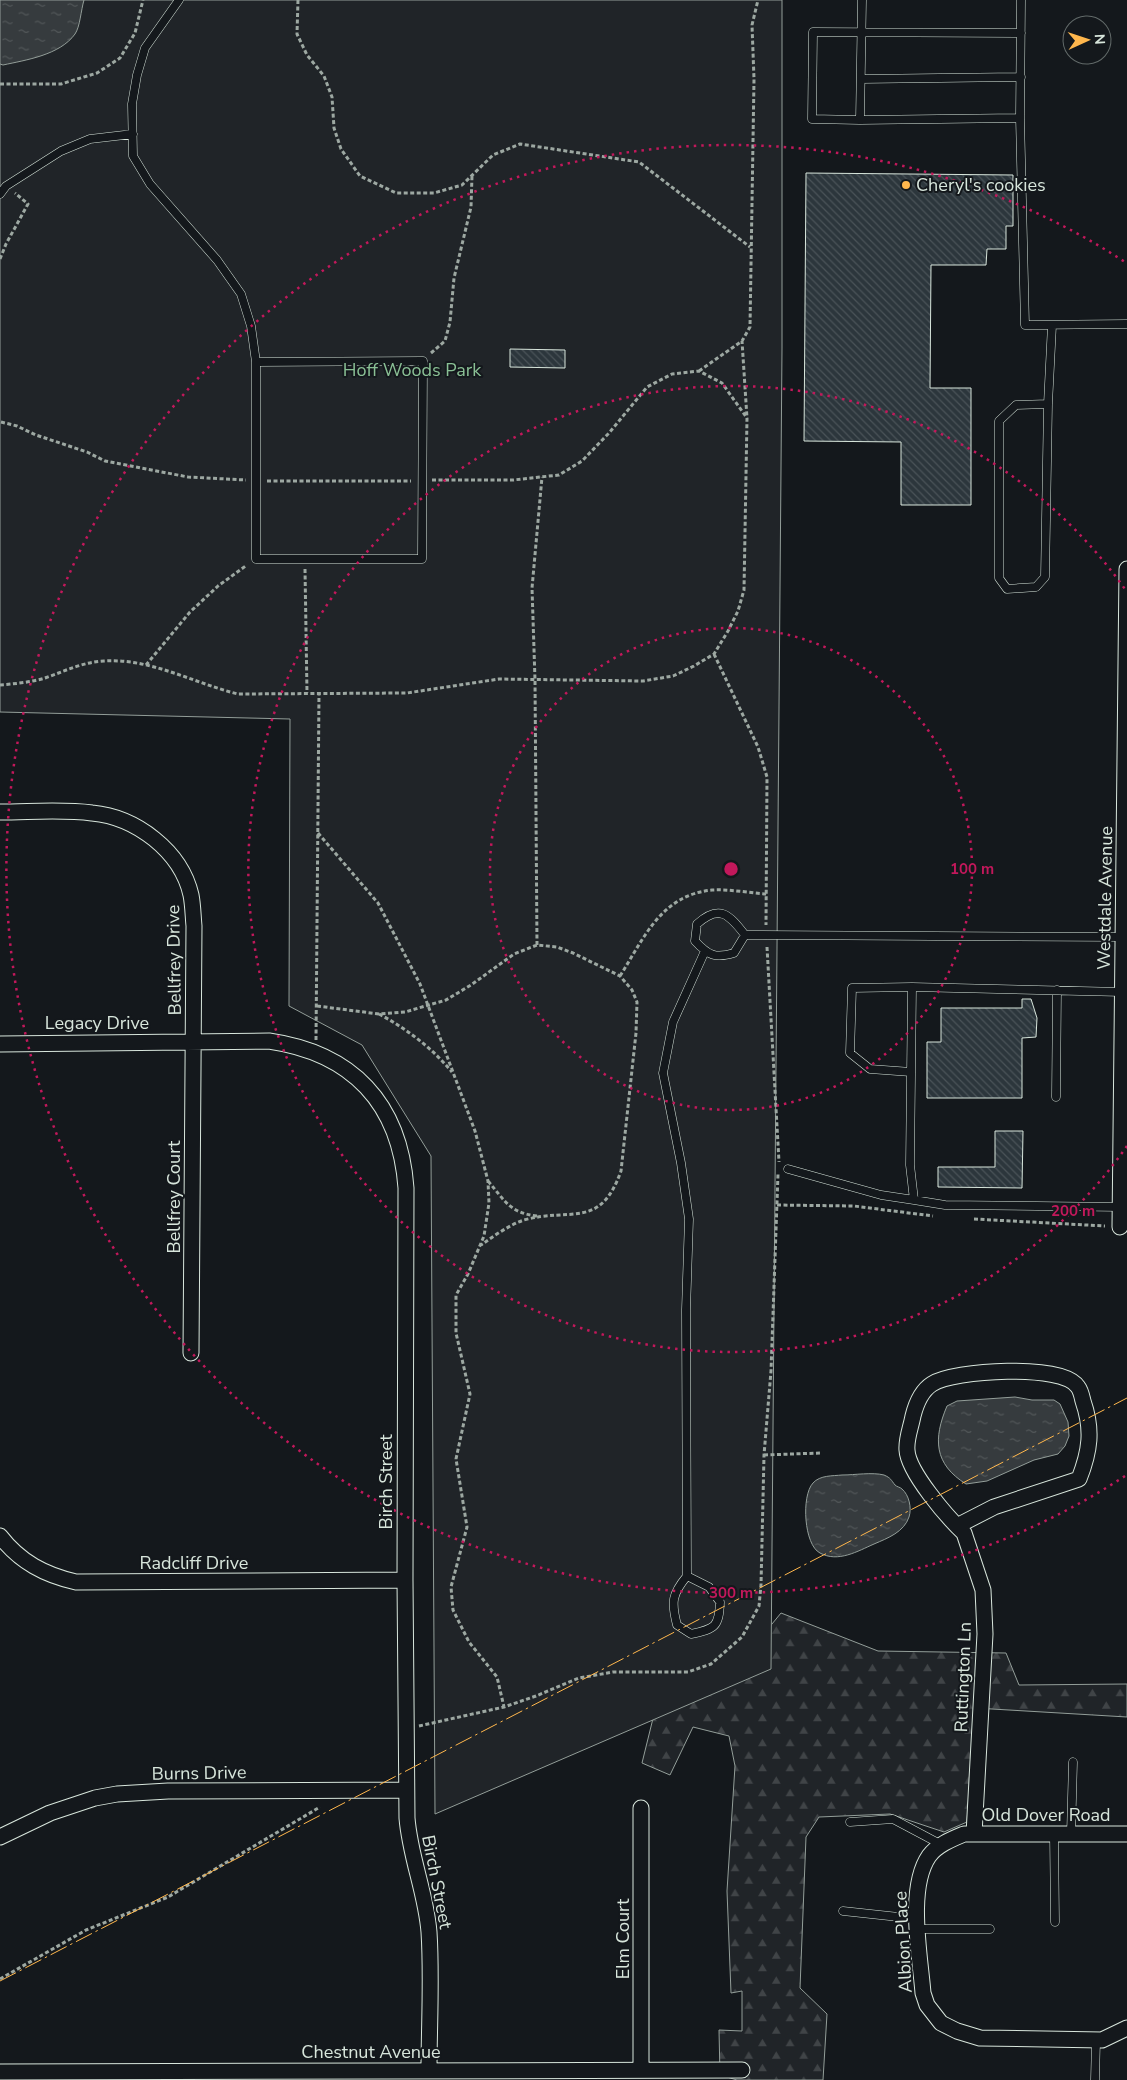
<svg xmlns="http://www.w3.org/2000/svg" width="1127" height="2080" font-family="'Nunito Sans',sans-serif">
  <defs>
    <pattern id="forest-firs" width="22" height="20" patternUnits="userSpaceOnUse" patternTransform="scale(1.25)"><rect width="22" height="20" fill="#202428"/><path d="M5 1l3.5 6h-7zM16 11l3.5 6h-7z" fill="#404447"/></pattern>
    <pattern id="water-ripples" width="26" height="14" patternUnits="userSpaceOnUse" patternTransform="scale(1.25)"><rect width="26" height="14" fill="#363b3e"/><path d="M2 4q2-2 4 0t4 0M15 11q2-2 4 0t4 0" fill="none" stroke="#525759"/></pattern>
    <pattern id="building-back-hatch" width="6" height="6" patternUnits="userSpaceOnUse" patternTransform="scale(1.25)"><rect width="6" height="6" fill="#2c363c"/><path d="M-1 5l2 2M0 0l6 6M5-1l2 2" fill="none" stroke="#4a5358"/></pattern>
  </defs>
  <rect width="100%" height="100%" fill="#14181c"/>
  <path fill="url(#forest-firs)" stroke="#939e99" d="M781,1613L878,1651L1006,1653L1019,1685L1127,1684V1717L975,1708L967,1822L944,1832L890,1814L819,1817L806,1837L800,1988L827,2014L823,2080H737L720,2075L719,2030L742,2031V1991L731,1993L727,1891L735,1766L729,1736L693,1727L670,1775L642,1763L660,1690L749,1652Z"/>
  <path fill="#202428" stroke="#939e99" d="M0,0H782V348L771,1669L435,1814L431,1156L362,1045L289,1006L290,719L0,712Z"/>
  <path fill="url(#water-ripples)" stroke="#939e99" d="M0,0H84C81,10 80,27 75,34C60,55 26,60 3,65L0,64Z
    M1015,1397L1032,1400H1054L1060,1404L1068,1422L1069,1436L1065,1446L1058,1454L1034,1460L987,1481L966,1484C934,1464 933,1439 947,1406L957,1401Z
    M842,1475C855,1475 872,1472 884,1475C891,1478 891,1480 895,1485C897,1487 900,1487 902,1489C909,1495 912,1508 909,1517C904,1532 888,1538 874,1544C858,1551 838,1563 820,1553C804,1545 801,1496 813,1483C820,1475 833,1476 842,1475Z"/>
  <path fill="url(#building-back-hatch)" stroke="#d8e6dc" d="M806,173L1013,175V226H1006V249H987L986,265H931L930,388H971V505H901V442L804,441Z
    M510,349L565,350V368L510,367Z
    M1022,999H1031L1037,1018L1036,1037L1022,1038V1098H927V1042H941V1008H1022Z
    M995,1131H1023L1022,1188L938,1187V1167H995Z"/>
  <g fill="none" stroke-linecap="round" stroke-linejoin="round">
    <g stroke="#d8e6dc" stroke-width="9">
      <path id="lane" d="M179,0L145,48L137,75L132,104L133,156L150,184L217,260L241,294L251,326L256,362V559H422L423,361L256,362
        M862,0L860,120L1020,118L1021,0
        M861,79L1021,77
        M1020,118L1025,325L1127,324
        M860,120L812,119L813,32L1021,33
        M0,194L6,186L61,151L90,139L133,134
        M1048,404L1016,405L999,421V578L1007,589L1036,587L1045,577L1048,404L1052,325
        M745,935L734,953C715,959 708,955 695,941L697,924C719,904 729,914 745,935L1123,937
        M912,987L910,1165L914,1200L945,1205L1121,1207
        M911,1072L870,1069L850,1053L852,988L912,987L1122,992
        M1056,1097L1057,990
        M788,1169L881,1195L914,1200
        M687,1576L709,1587L720,1602C719,1627 715,1629 691,1634L677,1625C671,1602 672,1594 687,1576L686,1310L689,1219L681,1163L663,1073L673,1022L705,951
        M850,1822L893,1819L942,1845
        M1054,1834L1055,1922
        M1071,1834L1073,1762
        M843,1911L917,1919
        M918,1929H990
        M1095,2080L1096,2040"/>
    </g>
    <g stroke="#d8e6dc" stroke-width="17">
      <path id="street" d="M0,812C30,812 62,809 92,813C136,817 181,851 191,895C193,905 193,916 194,926L191,1353
        M0,1044L269,1041C352,1053 400,1103 406,1188L405,1580L407,1818C410,1857 426,1893 429,1932C432,1978 429,2025 429,2071
        M1120,1227L1127,569
        M957,1526L994,1507L1079,1479C1090,1451 1093,1430 1083,1401C1082,1397 1081,1391 1078,1387C1063,1363 953,1370 932,1384C921,1391 916,1404 913,1416C911,1427 906,1439 907,1450C908,1472 948,1518 964,1533L983,1590L985,1634L974,1834
        M0,1536C20,1562 45,1575 76,1582L405,1580
        M641,1808V2070
        M1127,1834H964C952,1839 937,1845 929,1856C907,1888 920,1955 923,1993L927,2005L941,2023L957,2031L980,2038L1102,2040L1127,2028
        M0,1837L50,1813L95,1798L117,1794L168,1791L406,1790
        M0,2072L742,2070"/>
    </g>
    <path stroke="#9da8a2" stroke-width="3" stroke-dasharray="4 2.5" stroke-linecap="butt" d="M298,0L297,34L307,55L324,76L332,97L334,128L341,149L360,176L396,193H434L462,185L493,155L520,144L639,162L750,247
      M0,84H61L97,73L120,58L135,33L143,0
      M0,259L6,244L28,204L15,193
      M431,353L445,341L450,322L454,278L471,207L472,176
      M699,371L742,341L750,327L754,79L752,25L758,0
      M1,422L17,426L36,435L87,452L105,461L188,477L246,480
      M432,480H513L559,475L582,461L609,433L647,387L672,374L699,371L722,383L747,418
      M267,481H411
      M305,569L307,693
      M714,654L758,747L767,777L766,925
      M146,665L190,612L218,586L247,565
      M0,685C14,684 32,682 45,678C65,671 83,662 104,661C151,658 193,683 238,694L407,693L499,679L643,681L673,676L694,666L714,654L728,631L738,611L744,590L747,418L742,341
      M318,833L378,903L420,984L475,1131L488,1181L489,1203L484,1236L468,1274L456,1295V1333L470,1394L456,1459L467,1527L451,1587L453,1610L469,1642L497,1677L504,1707
      M537,945L535,680L532,588L542,477
      M767,947L779,1162
      M620,976C644,938 661,895 712,890C730,889 749,893 767,894
      M317,1006L379,1014L405,1012L446,1000L471,985L514,954L537,945L557,947L573,953L620,976L632,990L637,1002L636,1033L621,1171C600,1230 572,1207 524,1220C509,1225 494,1236 481,1245
      M379,1014C407,1029 432,1048 452,1072
      M316,1040L319,693
      M488,1181C505,1201 510,1213 537,1216
      M777,1205L854,1206L933,1216
      M974,1219L1105,1226
      M764,1455L820,1453
      M419,1726L504,1707L536,1696L579,1678L613,1672H688L711,1664L742,1637L759,1606L761,1585L764,1455L771,1371L778,1174
      M0,1979L86,1930L168,1897L320,1807"/>
    <use href="#lane" stroke="#14181c" stroke-width="8"/>
    <use href="#street" stroke="#14181c" stroke-width="15"/>
    <path stroke="#ffb74d" stroke-width="1" stroke-dasharray="18 4 2.5 4" stroke-linecap="butt" d="M0,1981L1127,1398"/>
  </g>
  <g fill="none" stroke="#c2185b" stroke-width="2.5" stroke-dasharray="2.5 5">
    <circle cx="731" cy="869" r="241"/>
    <path d="M1127 1146A483 483 0 1 1 1127 592"/>
    <path d="M1125 1476A724 724 0 1 1 1125 262"/>
  </g>
  <circle fill="#ffb74d" stroke="#14181c" stroke-width="2" cx="906" cy="185" r="5"/>
  <g text-anchor="middle" dominant-baseline="central" stroke-width="4" stroke-linejoin="round" paint-order="stroke">
    <g font-size="18" fill="#d8e6dc" stroke="#14181c" text-anchor="start">
      <text x="916" y="185">Cheryl's cookies</text>
    </g>
    <g font-size="18" fill="#8ac095" stroke="#14181c">
      <text x="412" y="370">Hoff Woods Park</text>
    </g>
    <g font-size="18" fill="#d8e6dc" stroke="#14181c">
      <text transform="translate(1105 898) rotate(-89)">Westdale Avenue</text>
      <text transform="translate(174 960) rotate(-91)">Bellfrey Drive</text>
      <text x="97" y="1023">Legacy Drive</text>
      <text transform="translate(174 1197) rotate(-90)">Bellfrey Court</text>
      <text transform="translate(386 1482) rotate(-90)">Birch Street</text>
      <text x="194" y="1563">Radcliff Drive</text>
      <text transform="translate(963 1677) rotate(-88)">Ruttington Ln</text>
      <text transform="translate(199 1773) rotate(-1)">Burns Drive</text>
      <text x="1046" y="1815">Old Dover Road</text>
      <text transform="translate(437 1882) rotate(79)">Birch Street</text>
      <text transform="translate(623 1939) rotate(-90)">Elm Court</text>
      <text transform="translate(903 1942) rotate(-93)">Albion Place</text>
      <text x="371" y="2052">Chestnut Avenue</text>
    </g>
  </g>
  <circle cx="731" cy="869" r="8" fill="#c2185b" stroke="#14181c" stroke-width="2.5"/>
  <g font-size="15" text-anchor="middle" font-weight="bold" fill="#c2185b" stroke="#14181c" stroke-width="4" stroke-linejoin="round" paint-order="stroke">
    <text x="972" y="874">100 m</text>
    <text x="1073" y="1216">200 m</text>
    <text x="731" y="1598">300 m</text>
  </g>
  <g transform="translate(1087 40) rotate(87)"><circle r="24" fill="#14181c" stroke="#626a69"/>
  <path d="M0-4L9 19L0 12L-9 19Z" fill="#ffb74d"/>
  <text y="-8" font-size="14" font-weight="bold" text-anchor="middle" fill="#d8e6dc">N</text>
  </g>
</svg>
